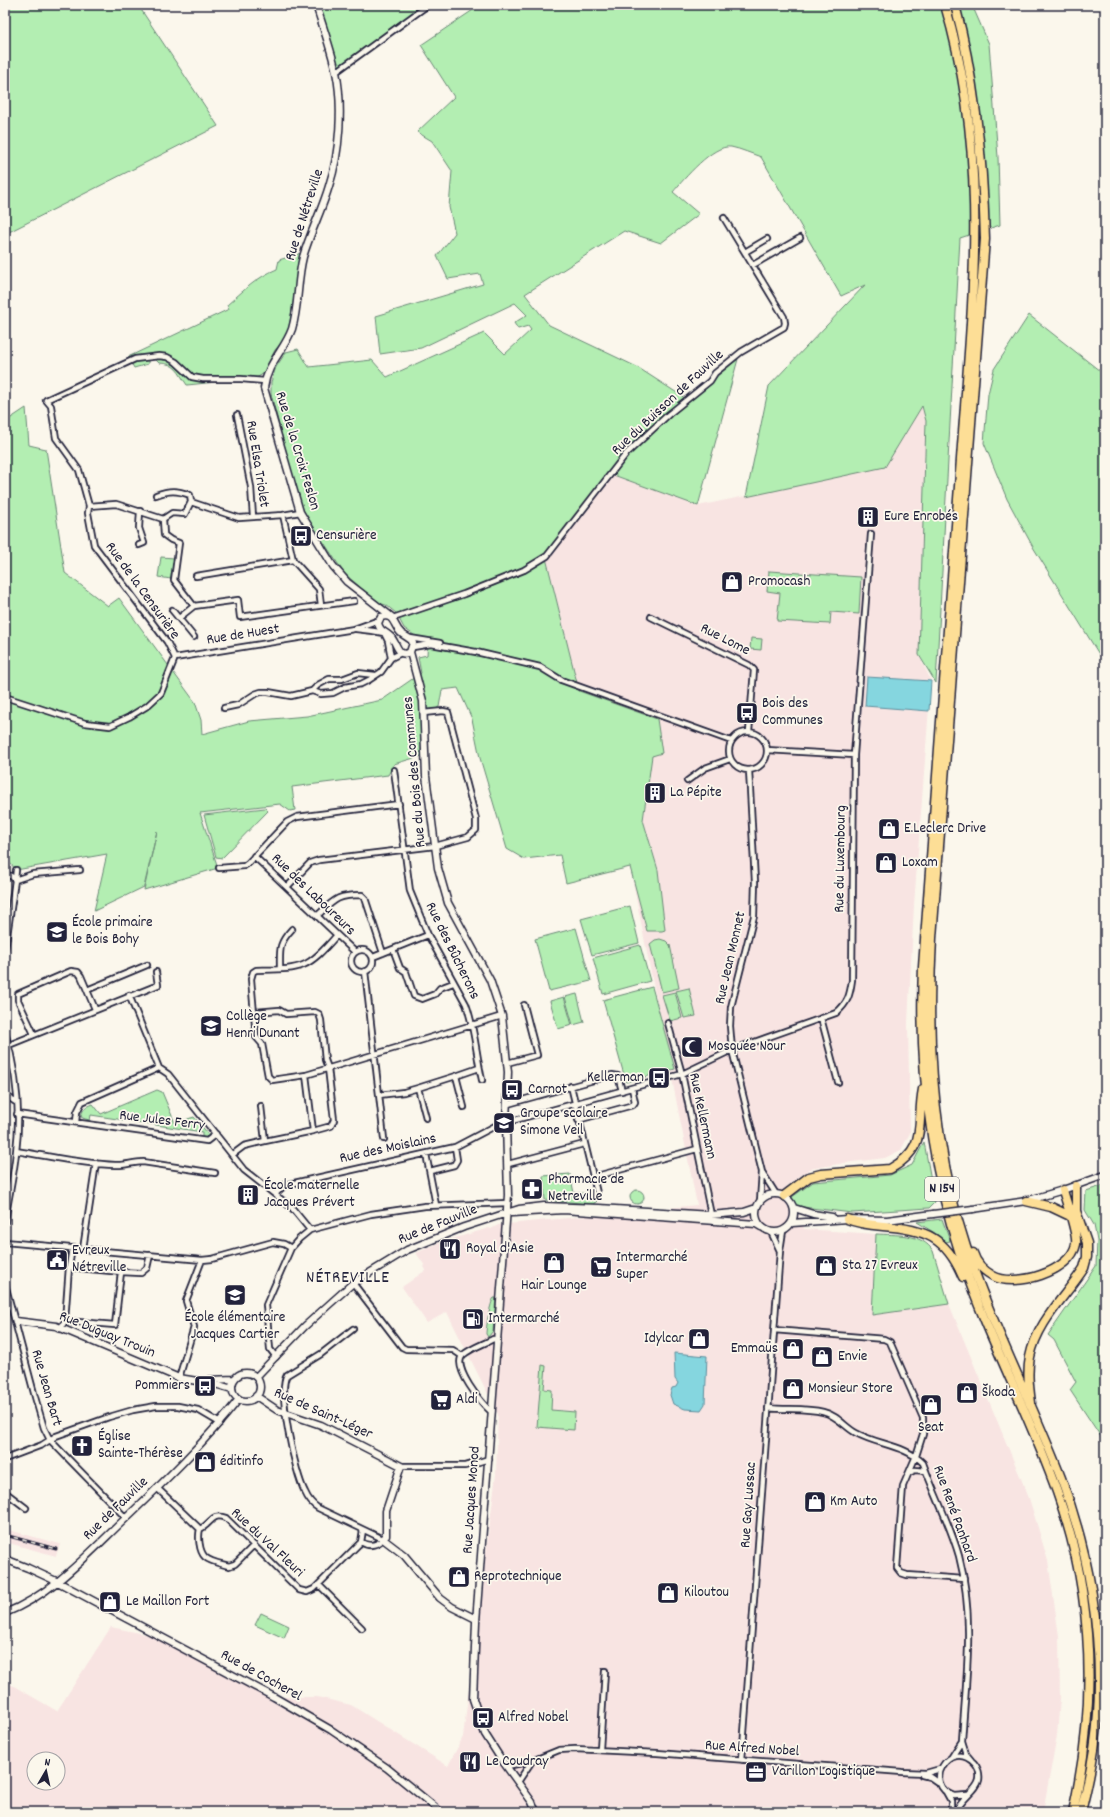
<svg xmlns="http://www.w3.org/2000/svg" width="1110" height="1817" font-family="Dekko,sans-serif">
  <rect width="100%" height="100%" fill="#fbf7ec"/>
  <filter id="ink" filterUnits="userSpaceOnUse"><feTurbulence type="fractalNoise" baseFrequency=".025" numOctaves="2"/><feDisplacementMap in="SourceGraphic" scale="8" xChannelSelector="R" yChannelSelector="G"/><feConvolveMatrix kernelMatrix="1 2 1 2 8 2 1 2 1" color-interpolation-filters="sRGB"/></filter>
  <g filter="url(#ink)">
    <path fill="#f8e4e2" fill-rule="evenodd" d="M922,405L926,421L919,655L931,681L914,905L908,1023L910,1133L901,1150L885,1158L844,1163L810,1169L787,1186L804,1229L876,1234L872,1315L949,1304L1029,1498L1048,1561L1059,1636L1060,1699L1057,1735L1043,1812H5V1681L57,1711L111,1627L153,1636L177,1645L274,1697H317L351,1705L448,1766L463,1737L496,1474L498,1414L447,1312L427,1323L402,1287L426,1270L424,1267L425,1266L416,1253L439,1243L489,1228L491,1229L498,1225L697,1205L630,867L658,869L643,820L657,719L579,691L545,554L608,473L698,506L884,467ZM34,1759H58V1783H34Z
      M5,1529L60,1544L56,1556L5,1542Z"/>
    <path fill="#b3eeb2" stroke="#6a8876" d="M5,5H138L218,126L5,234Z
      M317,5H426L337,70Z
      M474,5H972L989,44L998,157L1000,225L960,238L936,683L919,655L926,421L922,406L885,467L746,497L769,386L865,285L841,296L761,157C752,154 741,149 731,147C713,144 684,179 673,192L699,214L661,243L624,231L525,294L549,325L637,367L688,400L738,359L698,506L608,473L545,554L579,691L657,719L662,753L652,756L643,820L658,870L665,930L662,931H647L630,867L566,883L560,855L524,859L507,849L480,758L472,719L458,688L442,690L439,707L428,713H422L421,756L394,764L388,775L292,787L295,810L290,811L280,804L200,813L218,868L144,890L157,831L144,887L94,911L107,854L16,870L10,863L5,864V422L26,408L29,445L46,449L65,573L108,606L119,598L195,702L201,720L202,734L249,721L307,716L382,700L421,673L418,657L427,655L428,638H418L404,628L396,613L386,605L378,603L344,573L307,517L299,501L271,394V382L276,367L286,352L298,349L309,367L372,360L387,377L484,333L505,354L531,330L528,326L518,329L514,323L527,315L515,303L421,348L380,354L376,316L483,284L480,274L448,279L437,256L455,233L449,207L452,171L432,141L417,132L454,97L421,45L476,8Z
      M301,253L289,328L286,338L275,350L263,374L256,378L187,385C178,372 176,363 159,363L155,359L148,360V364L134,368L128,357L229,309L227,305C242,292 257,277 277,269L279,260Z
      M1029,315L1105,375V664L1033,547L1007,499L984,443L988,394L994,369Z
      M161,557L174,558L171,579L158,577Z
      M769,571L861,577L859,614L831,612L830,624L777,621L780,593L767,591Z
      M751,638L762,639L761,650L750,649Z
      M265,808L268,811L222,858L216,857L204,815Z
      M630,906L639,943L592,955L581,919Z
      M576,928L591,981L549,991L535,939Z
      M660,939L666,941L670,945L679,988L662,992L650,944L655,940Z
      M640,945L650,981L603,994L593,958Z
      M652,987L675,1069L626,1082L603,1000Z
      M689,988L696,1016L684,1018L676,991Z
      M675,992L682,1018L670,1021L662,995Z
      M577,994L584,1022L573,1025L565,997Z
      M564,997L572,1025L558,1029L550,1001Z
      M157,1090L162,1092L175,1123L194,1117L209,1135L206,1138L202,1137V1132L91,1115L90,1120L85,1119L81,1117C82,1109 86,1107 93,1104L101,1114Z
      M924,1142L935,1202L929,1208L852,1213L795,1206L792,1197L813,1182L890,1175L912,1165Z
      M570,1174L574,1193H595L597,1201L593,1204L545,1200L543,1176Z
      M1105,1185V1443L1070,1390L1076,1382L1054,1340L1048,1335L1096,1266L1097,1241L1094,1225L1085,1210L1086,1191Z
      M630 1197a7 7 0 1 1 14 0a7 7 0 1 1-14 0Z
      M942,1219L950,1241L946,1242L938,1235L917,1222Z
      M876,1234C896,1235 922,1233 933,1251L949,1304L872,1315Z
      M494,1298H496L493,1331L488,1337L486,1334C486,1328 490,1302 494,1298Z
      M542,1365L546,1366L544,1389L552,1390L551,1410L575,1412L574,1430L537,1427Z
      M261,1613L289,1626L284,1638L255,1625Z"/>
    <path fill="#85d6df" stroke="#5d8e9d" d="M867,677L931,681L929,711L865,706Z
      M674,1353L707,1356L705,1404L701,1410L685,1409L673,1404L670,1395L672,1388L676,1387L678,1383L675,1379Z"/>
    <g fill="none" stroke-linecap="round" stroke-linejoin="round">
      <g stroke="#22223b" stroke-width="8">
        <path id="street" d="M336,72L428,5
          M745,252L767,239
          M753,265L800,238
          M237,415L251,487L253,517
          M156,495C169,490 177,490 190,495L191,502L185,514L172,513L163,519
          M191,502L239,518L283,515
          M89,506L116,504L163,519
          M300,512L283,515L293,560L319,589L321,605
          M163,519L164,535L171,540L179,543L174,580L194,606
          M288,533L311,531
          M139,545L144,543L139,528L140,511
          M196,576L293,560
          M194,606L238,600L240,617L354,601
          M172,610L194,637
          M651,617L749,665L754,670L749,732
          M179,618L194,606
          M393,618L464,594L524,570L547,556L626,454L669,414L710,381L715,373L725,365L741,352L784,327L785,323L784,317L724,218
          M356,629L373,631L384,633L388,641L391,658
          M410,638L440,643
          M413,647L431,644L476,652L540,667L561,680L731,741
          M175,658L167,642L94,545L88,513L89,506L79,470L56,438L51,406L46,400L135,359L159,356L167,357L176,362L192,377L203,379H241L265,381
          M312,691L318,685L329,679H342L358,673L375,675
          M5,697L85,723L110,726L129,717L147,706L161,693L175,658L354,629L379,620
          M224,708L238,705L255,694L261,692H268L291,696L312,691L321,694L333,693L345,687L361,684L369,680L381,672L391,658L401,653
          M729 751a19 19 0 1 1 38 0a19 19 0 1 1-38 0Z
          M767,750L854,755
          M394,770L410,891L428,935L466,1004C475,1029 476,1054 482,1080
          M749,770L755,882L754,916L731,1007L730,1026L732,1050L762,1172L760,1201
          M687,781L705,768L730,759
          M254,856L355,952
          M219,868L244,866L248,863L287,822L297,817L399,804
          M16,870L15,880L33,874L80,870
          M5,875L11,876L15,880L5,950
          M287,887L310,863L319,860L435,846L468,837L476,830V819L448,712L443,711L423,713
          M317,916C335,899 337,895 362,895L365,898L383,953
          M337,935C306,971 301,969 256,970L253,972L251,979L256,1037L262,1044L268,1076L272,1080L306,1075L502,1016
          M393,949L400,968L406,972L414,996L422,999L435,994L440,988L453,983
          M351 961a11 11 0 1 1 22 0a11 11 0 1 1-22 0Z
          M373,957L428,935
          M280,969C280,950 278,944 292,929
          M365,971L384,1139
          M87,990L147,965
          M129,995L159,1068L168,1074L244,1170L292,1208L310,1230
          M255,1012L279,1010L286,1014L315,1012L319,1014L321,1020L325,1060L328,1068L334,1120L331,1126L313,1131L306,1075
          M821,1018L838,1082
          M668,1023L682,1074L711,1215
          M5,1032C16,1070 21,1113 16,1152C14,1175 8,1199 5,1222
          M34,1034L18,1000V994L71,971L78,972L81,976L95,1009
          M9,1045L158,985L156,972
          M507,1063L537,1055L524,1005
          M571,1086L597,1193
          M5,1095L17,1103
          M379,1095L404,1092L418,1088
          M508,1104L612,1075L618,1076L622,1091
          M261,1106L265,1141L313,1131
          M464,1107L456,1076L479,1068
          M17,1114L207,1141L216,1134
          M426,1118L418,1088L456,1076
          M578,1120L633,1105L635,1102L632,1088
          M76,1122L77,1112L82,1102L159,1068
          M16,1151C49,1156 82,1164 115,1165C124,1166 133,1162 143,1162L215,1173
          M426,1154L436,1205
          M232,1155L244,1146L265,1141
          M508,1164L584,1144
          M430,1171L454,1165L457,1160L455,1147
          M762,1172L776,1194
          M593,1177L697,1149
          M275,1194L285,1185L455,1147L497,1125L682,1074L732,1050L836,1013C848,1003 850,995 852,980L854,755L871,534
          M771,1232L780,1251
          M5,1242L202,1260L212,1259L273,1242L284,1244L291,1248
          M83,1249L96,1163
          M69,1267L72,1248
          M121,1272L141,1273L147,1268L150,1255
          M353,1283L402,1347L406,1349L453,1350L462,1356
          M5,1284L35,1397L44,1428L50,1440L126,1518
          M60,1329L65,1321L115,1325L121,1272L69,1267L65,1321
          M353,1329L321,1354L287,1375C277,1390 295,1474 305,1492C308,1499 312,1504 318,1508L383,1539C376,1546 369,1547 361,1542L363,1530
          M774,1330L884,1339L890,1342L923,1418V1434L916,1456L903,1486L897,1568L901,1573L907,1575L964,1579
          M276,1357L270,1349L266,1305L291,1248L299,1239L310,1230L371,1214L425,1206L508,1203
          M179,1378L194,1327L186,1301L202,1260
          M768,1408C786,1410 806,1408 823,1412C837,1415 845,1427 856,1433C878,1445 905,1445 923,1463C934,1494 950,1524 959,1556C975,1617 966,1679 962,1741L966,1754L971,1760
          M492,1412C482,1405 451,1366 463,1355C471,1348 484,1344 493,1339L498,1340
          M5,1459L42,1445L56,1436L109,1417L133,1410L156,1406H178L198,1410L220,1423
          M401,1466H465L489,1459
          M909,1473L915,1470L926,1471
          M157,1488L200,1529
          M5,1492L26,1508
          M200,1529C212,1524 211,1512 226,1518L299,1590L307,1592L314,1589L361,1542
          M200,1529C198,1536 199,1551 205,1557C210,1562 222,1564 229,1566L235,1564L254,1545
          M319,1585L362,1628
          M600,1749L605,1671
          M951,1758L962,1741
          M742,1760L780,1251L783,1231
          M507,1766L532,1761L559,1750L575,1749L657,1753L902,1772L926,1773L940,1769
          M922,1775L930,1777L940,1784
          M518,1782L532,1761
          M946,1792L951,1801V1812
          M956,1812C961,1798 977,1791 979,1780C980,1774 978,1767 974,1763C950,1738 921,1785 954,1796L967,1795"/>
      </g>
      <g stroke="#22223b" stroke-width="9">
        <path id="secondary" d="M316,5C323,27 331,49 336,72C343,105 340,153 329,186C322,210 310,233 303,257C297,280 299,306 292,329C284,351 267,363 264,388L300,512L333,566L347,582L392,617
          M410,652C398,659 397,643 391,637C385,631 380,632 378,623L381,617C395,613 393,626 401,633C405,637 410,637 413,643L410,652L423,701L426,776L438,868L448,903L490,980L502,1016L508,1072L506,1123L508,1195L476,1622L473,1699L485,1734L499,1756L532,1802L536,1812
          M756 1213a19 19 0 1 1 38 0a19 19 0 1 1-38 0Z
          M794,1208L813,1214L832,1217
          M973,1209L1026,1201L1063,1190L1105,1175
          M512,1213L564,1210L756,1224L761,1227
          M792,1223L847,1219L887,1220L933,1214
          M16,1321L56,1326L179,1378L215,1384L232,1389
          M232 1387a14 14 0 1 1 28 0a14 14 0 1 1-28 0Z
          M256,1377L305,1326L353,1283L407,1250L464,1227L519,1209L544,1206L599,1208L711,1215L744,1212L756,1208
          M209,1380L234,1379
          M256,1396L277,1410L321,1425L401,1466L386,1511V1536L383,1539L404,1555L440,1598L452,1607L476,1619
          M5,1559L28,1568L56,1581L274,1697L331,1730L387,1768L441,1812
          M5,1613C52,1595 90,1552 126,1518C166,1480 205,1442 239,1399"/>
      </g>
      <g stroke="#22223b" stroke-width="11">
        <path id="highway" d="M945,5C992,162 971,313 960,473C948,638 934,802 923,967C919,1066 930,1163 961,1257C988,1338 1029,1413 1057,1492C1095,1598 1097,1704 1073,1812
          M955,5C976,82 983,160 985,239L932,938C926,1042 933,1147 966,1247C992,1326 1031,1400 1061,1478C1089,1552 1103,1634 1098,1714C1096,1747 1089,1780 1081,1812
          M784,1196L809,1177L821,1174L890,1169C929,1147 916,1125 923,1089
          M1026,1201L1051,1207L1070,1216
          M847,1219C859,1224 871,1225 883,1226C925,1229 946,1237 963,1277
          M973,1253C976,1263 984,1271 993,1276C1015,1288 1071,1272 1076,1244C1078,1234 1066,1202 1063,1190
          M1031,1403C1029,1387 1027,1372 1030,1357C1037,1322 1066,1296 1084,1268L1087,1257V1243L1076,1211V1186"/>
      </g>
      <use href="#street" stroke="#fbf7ec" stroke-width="4.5"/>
      <use href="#secondary" stroke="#fbf7ec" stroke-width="6"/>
      <use href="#highway" stroke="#fdde96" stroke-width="8"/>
      <g stroke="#22223b" stroke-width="3">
        <path id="rail" d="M5,1535L56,1549"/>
      </g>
      <use href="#rail" stroke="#fbf7ec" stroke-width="1.5" stroke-dasharray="4.5" stroke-linecap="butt"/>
      <g stroke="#22223b" stroke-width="9" stroke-linecap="butt">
        <path id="secondary-bridge" d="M933,1214L973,1209"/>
      </g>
      <use href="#secondary-bridge" stroke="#fbf7ec" stroke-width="6"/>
    </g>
  </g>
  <defs>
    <g id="building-square" transform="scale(1.15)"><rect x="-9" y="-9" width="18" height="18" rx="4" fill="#22223b" stroke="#fbf7ec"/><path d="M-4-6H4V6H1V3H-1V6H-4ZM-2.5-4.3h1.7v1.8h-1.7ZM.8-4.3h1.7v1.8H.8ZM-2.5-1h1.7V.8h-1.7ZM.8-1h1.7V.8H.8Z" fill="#fff"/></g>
    <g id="bus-square" transform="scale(1.15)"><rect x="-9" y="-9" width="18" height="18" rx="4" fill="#22223b" stroke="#fbf7ec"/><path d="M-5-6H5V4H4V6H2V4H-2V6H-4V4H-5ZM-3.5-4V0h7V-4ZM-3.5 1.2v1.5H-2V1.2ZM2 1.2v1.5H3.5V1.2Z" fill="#fff"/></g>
    <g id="shop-square" transform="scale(1.15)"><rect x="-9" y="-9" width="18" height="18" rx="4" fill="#22223b" stroke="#fbf7ec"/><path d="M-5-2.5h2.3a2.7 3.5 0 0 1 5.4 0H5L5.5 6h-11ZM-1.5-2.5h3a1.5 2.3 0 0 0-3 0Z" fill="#fff"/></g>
    <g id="school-square" transform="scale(1.15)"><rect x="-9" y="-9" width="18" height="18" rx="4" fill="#22223b" stroke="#fbf7ec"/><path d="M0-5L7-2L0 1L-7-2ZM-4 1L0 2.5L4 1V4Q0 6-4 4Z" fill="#fff"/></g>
    <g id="mosque-square" transform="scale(1.15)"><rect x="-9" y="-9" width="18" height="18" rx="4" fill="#22223b" stroke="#fbf7ec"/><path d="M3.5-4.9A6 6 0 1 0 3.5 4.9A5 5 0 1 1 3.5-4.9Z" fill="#fff"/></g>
    <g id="pharmacy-square" transform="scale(1.15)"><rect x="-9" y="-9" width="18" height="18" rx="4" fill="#22223b" stroke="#fbf7ec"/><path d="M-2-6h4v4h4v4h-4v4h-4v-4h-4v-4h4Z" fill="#fff"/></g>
    <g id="restaurant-square" transform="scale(1.15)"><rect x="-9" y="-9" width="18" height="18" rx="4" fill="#22223b" stroke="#fbf7ec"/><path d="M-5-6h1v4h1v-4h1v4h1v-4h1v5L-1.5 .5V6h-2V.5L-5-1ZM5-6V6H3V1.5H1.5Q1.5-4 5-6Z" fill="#fff"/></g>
    <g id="civic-square" transform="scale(1.15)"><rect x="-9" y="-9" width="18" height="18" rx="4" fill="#22223b" stroke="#fbf7ec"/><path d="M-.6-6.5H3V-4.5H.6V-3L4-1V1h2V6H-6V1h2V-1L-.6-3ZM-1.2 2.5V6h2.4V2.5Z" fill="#fff"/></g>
    <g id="supermarket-square" transform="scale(1.15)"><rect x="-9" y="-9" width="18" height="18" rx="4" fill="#22223b" stroke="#fbf7ec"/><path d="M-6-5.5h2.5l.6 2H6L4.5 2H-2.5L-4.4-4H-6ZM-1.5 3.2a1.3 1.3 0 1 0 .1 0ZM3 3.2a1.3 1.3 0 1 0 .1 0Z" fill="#fff"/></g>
    <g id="fuel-square" transform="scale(1.15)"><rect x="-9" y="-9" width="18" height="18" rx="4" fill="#22223b" stroke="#fbf7ec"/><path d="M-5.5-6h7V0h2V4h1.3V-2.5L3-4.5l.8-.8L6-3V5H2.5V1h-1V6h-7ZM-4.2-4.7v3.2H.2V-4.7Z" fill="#fff"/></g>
    <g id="church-square" transform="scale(1.15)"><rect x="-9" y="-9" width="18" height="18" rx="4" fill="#22223b" stroke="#fbf7ec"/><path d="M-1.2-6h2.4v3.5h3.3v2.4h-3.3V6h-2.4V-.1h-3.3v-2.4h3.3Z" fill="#fff"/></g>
    <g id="office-square" transform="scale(1.15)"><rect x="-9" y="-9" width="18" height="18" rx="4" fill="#22223b" stroke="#fbf7ec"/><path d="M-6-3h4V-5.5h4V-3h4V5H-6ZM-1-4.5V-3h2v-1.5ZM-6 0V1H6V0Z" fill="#fff"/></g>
  </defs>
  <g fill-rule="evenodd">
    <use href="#building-square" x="868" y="517"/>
    <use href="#bus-square" x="301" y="536"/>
    <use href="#shop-square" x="732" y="582"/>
    <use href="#bus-square" x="747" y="713"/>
    <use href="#building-square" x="655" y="793"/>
    <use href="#shop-square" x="889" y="829"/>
    <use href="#shop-square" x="886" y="863"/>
    <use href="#school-square" x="57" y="932"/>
    <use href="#school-square" x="211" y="1026"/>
    <use href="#mosque-square" x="692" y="1047"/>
    <use href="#bus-square" x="659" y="1078"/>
    <use href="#bus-square" x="512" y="1090"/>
    <use href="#school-square" x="504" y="1123"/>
    <use href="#pharmacy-square" x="532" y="1189"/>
    <use href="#building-square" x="248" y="1195"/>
    <use href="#restaurant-square" x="450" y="1249"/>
    <use href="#civic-square" x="57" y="1260"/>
    <use href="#shop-square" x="554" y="1263"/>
    <use href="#shop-square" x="826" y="1266"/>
    <use href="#supermarket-square" x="601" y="1267"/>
    <use href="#school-square" x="235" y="1295"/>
    <use href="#fuel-square" x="473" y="1319"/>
    <use href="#shop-square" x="699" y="1339"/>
    <use href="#shop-square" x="793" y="1349"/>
    <use href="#shop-square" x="822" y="1357"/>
    <use href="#bus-square" x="205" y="1386"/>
    <use href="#shop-square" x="793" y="1389"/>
    <use href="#shop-square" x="967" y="1393"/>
    <use href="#supermarket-square" x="441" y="1400"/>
    <use href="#shop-square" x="931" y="1405"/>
    <use href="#church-square" x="82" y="1446"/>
    <use href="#shop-square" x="205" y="1462"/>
    <use href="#shop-square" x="815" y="1502"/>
    <use href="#shop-square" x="459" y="1577"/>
    <use href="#shop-square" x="668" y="1593"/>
    <use href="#shop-square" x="110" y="1602"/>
    <use href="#bus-square" x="483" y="1718"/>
    <use href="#restaurant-square" x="470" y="1762"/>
    <use href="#office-square" x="756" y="1772"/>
  </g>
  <g text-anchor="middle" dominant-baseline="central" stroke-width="3.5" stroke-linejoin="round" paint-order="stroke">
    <rect fill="#fbf7ec" stroke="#636270" stroke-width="1" x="925" y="1177" width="34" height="24" rx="3"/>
    <g font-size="14" font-weight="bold" fill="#22223b">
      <text x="942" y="1189">N 154</text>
    </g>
    <g font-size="15" fill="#22223b" stroke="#fbf7ec">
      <text transform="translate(305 215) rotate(-72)">Rue de Nétreville</text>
      <text transform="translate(668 403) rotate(-43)">Rue du Buisson de Fauville</text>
      <text transform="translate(297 451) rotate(73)">Rue de la Croix Feslon</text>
      <text transform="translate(257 464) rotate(81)">Rue Elsa Triolet</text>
      <text transform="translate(142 591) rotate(54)">Rue de la Censurière</text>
      <text transform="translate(243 635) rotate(-9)">Rue de Huest</text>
      <text transform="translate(725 640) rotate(27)">Rue Lome</text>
      <text transform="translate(415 772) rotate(-95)">Rue du Bois des Communes</text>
      <text transform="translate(841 859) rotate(-89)">Rue du Luxembourg</text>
      <text transform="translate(313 895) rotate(44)">Rue des Laboureurs</text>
      <text transform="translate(452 951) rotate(64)">Rue des Bûcherons</text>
      <text transform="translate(731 958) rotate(-77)">Rue Jean Monnet</text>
      <text transform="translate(702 1116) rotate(78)">Rue Kellermann</text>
      <text transform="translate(162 1121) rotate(7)">Rue Jules Ferry</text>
      <text transform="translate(388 1149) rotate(-12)">Rue des Moislains</text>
      <text transform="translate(438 1225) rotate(-22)">Rue de Fauville</text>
      <text transform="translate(107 1335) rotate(22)">Rue Duguay Trouin</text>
      <text transform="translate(46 1388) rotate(74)">Rue Jean Bart</text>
      <text transform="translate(323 1414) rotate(24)">Rue de Saint-Léger</text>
      <text transform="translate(472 1500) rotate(-86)">Rue Jacques Monod</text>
      <text transform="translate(749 1505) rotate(-86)">Rue Gay Lussac</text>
      <text transform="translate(116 1509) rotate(-44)">Rue de Fauville</text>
      <text transform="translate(954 1514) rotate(70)">Rue René Panhard</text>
      <text transform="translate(267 1543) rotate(43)">Rue du Val Fleuri</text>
      <text transform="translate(261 1676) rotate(29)">Rue de Cocherel</text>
      <text transform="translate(752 1749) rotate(4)">Rue Alfred Nobel</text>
    </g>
    <g font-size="15" fill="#22223b" stroke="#fbf7ec" text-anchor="start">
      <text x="884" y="517">Eure Enrobés</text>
      <text x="316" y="536">Censurière</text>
      <text x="748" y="582">Promocash</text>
      <text x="762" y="704">Bois des<tspan x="762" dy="17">Communes</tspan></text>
      <text x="670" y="793">La Pépite</text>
      <text x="904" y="829">E.Leclerc Drive</text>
      <text x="902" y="863">Loxam</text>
      <text x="72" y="923">École primaire<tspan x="72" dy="17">le Bois Bohy</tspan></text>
      <text x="226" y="1017">Collège<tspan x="226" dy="17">Henri Dunant</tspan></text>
      <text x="708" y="1047">Mosquée Nour</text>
      <text x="644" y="1078" text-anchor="end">Kellerman</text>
      <text x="528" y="1090">Carnot</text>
      <text x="520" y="1114">Groupe scolaire<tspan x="520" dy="17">Simone Veil</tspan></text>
      <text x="548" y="1180">Pharmacie de<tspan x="548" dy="17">Netreville</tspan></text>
      <text x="264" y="1186">École maternelle<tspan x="264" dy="17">Jacques Prévert</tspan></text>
      <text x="466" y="1249">Royal d'Asie</text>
      <text x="72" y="1251">Evreux<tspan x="72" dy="17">Nétreville</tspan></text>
      <text x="616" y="1258">Intermarché<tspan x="616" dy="17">Super</tspan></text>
      <text x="842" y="1266">Sta 27 Evreux</text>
      <text x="554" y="1286" text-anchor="middle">Hair Lounge</text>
      <text x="235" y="1318" text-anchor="middle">École élémentaire<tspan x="235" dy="17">Jacques Cartier</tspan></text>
      <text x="488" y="1319">Intermarché</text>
      <text x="684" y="1339" text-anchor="end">Idylcar</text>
      <text x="778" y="1349" text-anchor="end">Emmaüs</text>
      <text x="838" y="1357">Envie</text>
      <text x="190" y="1386" text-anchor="end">Pommiers</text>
      <text x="808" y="1389">Monsieur Store</text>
      <text x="982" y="1393">Škoda</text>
      <text x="456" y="1400">Aldi</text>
      <text x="931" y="1428" text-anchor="middle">Seat</text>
      <text x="98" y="1437">Église<tspan x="98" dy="17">Sainte-Thérèse</tspan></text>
      <text x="220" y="1462">éditinfo</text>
      <text x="830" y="1502">Km Auto</text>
      <text x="474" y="1577">Reprotechnique</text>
      <text x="684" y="1593">Kiloutou</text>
      <text x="126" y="1602">Le Maillon Fort</text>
      <text x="498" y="1718">Alfred Nobel</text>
      <text x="486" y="1762">Le Coudray</text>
      <text x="772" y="1772">Varillon Logistique</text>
    </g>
    <g font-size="17" letter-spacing="1" fill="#22223b" stroke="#fbf7ec">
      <text x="348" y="1279">NÉTREVILLE</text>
    </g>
  </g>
  <rect width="1110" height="1817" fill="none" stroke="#fbf7ec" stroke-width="20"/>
  <rect x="10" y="10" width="1090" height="1797" fill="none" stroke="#22223b" stroke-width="1.5" filter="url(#ink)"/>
  <g transform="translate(46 1771) rotate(9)"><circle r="19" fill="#fbf7ec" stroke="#a4a2a5"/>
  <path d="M0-3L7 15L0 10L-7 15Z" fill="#22223b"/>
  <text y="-6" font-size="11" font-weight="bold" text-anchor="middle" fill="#22223b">N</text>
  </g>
</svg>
